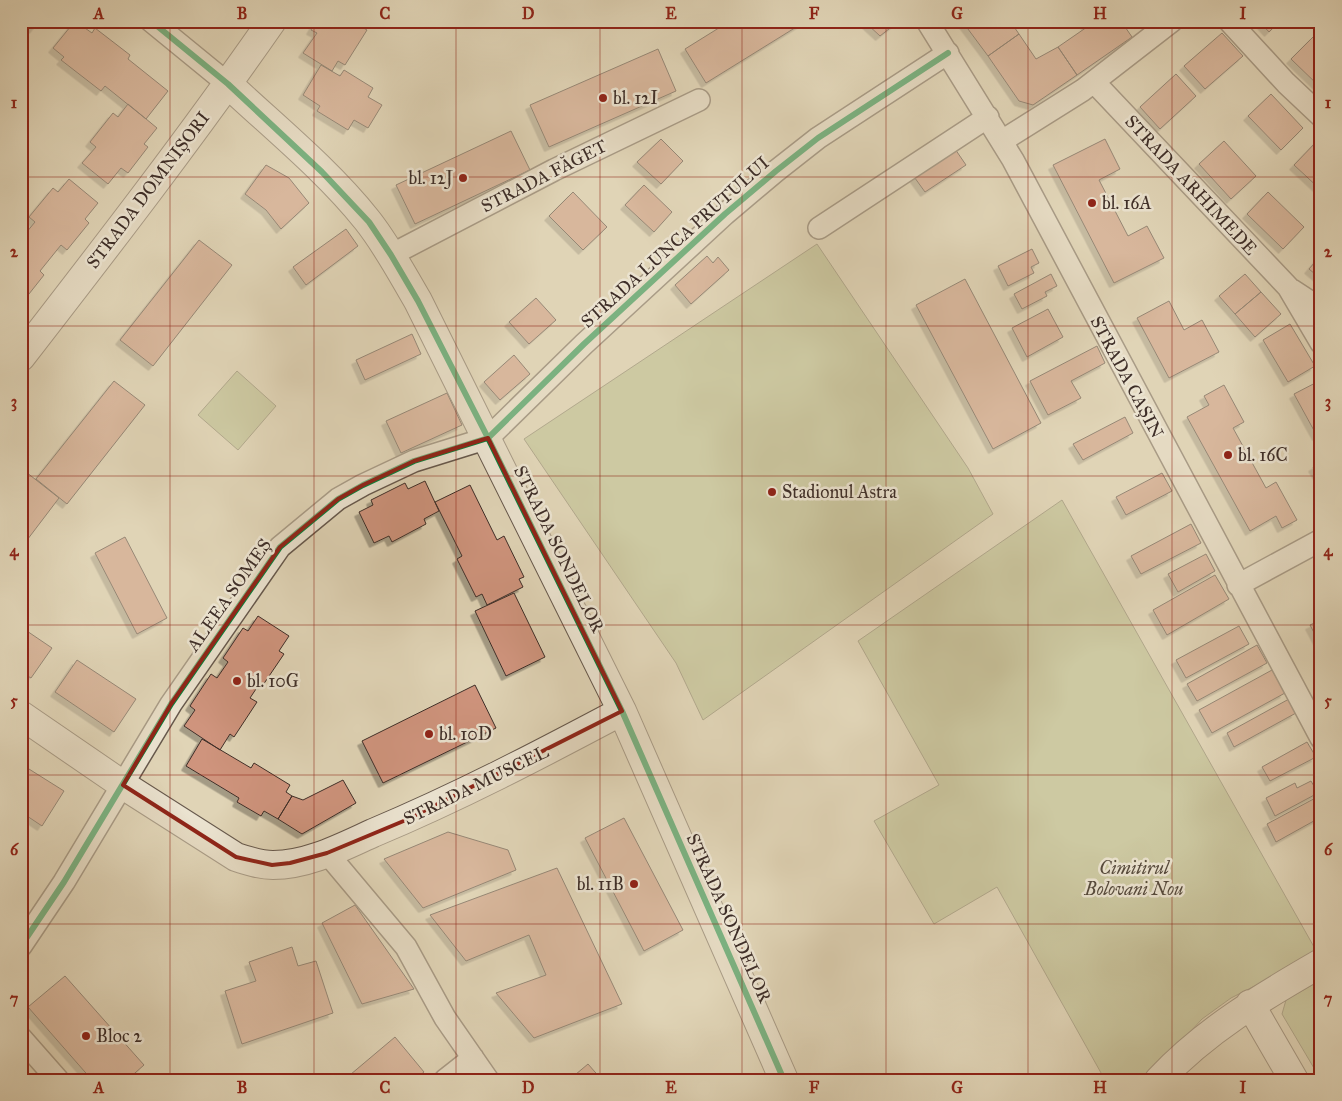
<svg xmlns="http://www.w3.org/2000/svg" width="1342" height="1101" font-family="'IM FELL Great Primer',serif">
  <defs>
    <filter id="shadow"><feDropShadow dx="-4.5" dy="4.5" stdDeviation="0" flood-color="#0004"/></filter>
  </defs>
  <rect width="100%" height="100%" fill="#e0d4b6"/>
  <filter id="stains"><feTurbulence type="fractalNoise" baseFrequency=".004" numOctaves="4"/><feColorMatrix values="0 0 0 0 .2 0 0 0 0 .09 0 0 0 0 .02 0 0 0 .5 -.17"/></filter>
  <radialGradient id="worn" r=".72"><stop offset=".6" stop-color="#630" stop-opacity="0"/><stop offset="1" stop-color="#630" stop-opacity=".3"/></radialGradient>
  <path fill="#b6bc8b" stroke="#7a755a" d="M817,244L968,468L993,514L703,720L676,663L524,439Z
    M237,371L276,406L238,450L198,415Z
    M1062,500L1318,954L1231,998L1202,1019L1146,1080H1105L997,887L934,924L874,821L939,785L858,641Z
    M1321,980V1080L1282,1014L1286,1000Z"/>
  <path fill="#cf947d" stroke="#3e2e28" filter="url(#shadow)" d="M25,21H40L34,29Z
    M75,21L92,33L95,28L130,55L128,59L168,91L146,119L105,86L101,91L61,60L64,57L53,48Z
    M316,21H362L360,26L367,30L345,65L338,61L332,71L303,53L317,33L311,30Z
    M730,21H806L706,83L685,49Z
    M871,21H899L880,36L867,24Z
    M962,21H1010L1019,34L988,56Z
    M1083,21H1121L1132,37L1077,75L1058,47L1087,27Z
    M1259,21H1280L1269,32Z
    M1222,33L1243,56L1205,89L1184,66Z
    M1019,34L1036,59L1058,47L1077,75L1033,105L1019,101L988,56Z
    M1315,35L1321,40V88L1291,59Z
    M658,49L676,91L549,147L530,105Z
    M321,65L340,76L344,70L373,88L368,97L382,105L368,128L354,120L348,130L317,111L320,106L303,95Z
    M1176,74L1196,96L1160,129L1140,107Z
    M1271,94L1303,128L1281,150L1248,116Z
    M128,104L157,128L144,144L148,147L128,173L121,168L108,184L82,163L96,147L90,142L113,113L118,117Z
    M511,131L530,170L415,224L396,185Z
    M661,139L683,161L661,184L637,162Z
    M1105,139L1120,169L1099,180L1128,236L1147,226L1164,258L1114,283L1053,165Z
    M1318,140L1321,143V190L1294,165Z
    M1224,141L1256,176L1231,199L1199,164Z
    M953,146L966,165L925,192L912,174Z
    M266,165L289,178L309,203L281,229L266,210L245,194Z
    M69,179L98,203L85,219L89,223L67,250L61,245L40,271L44,275L25,299L21,296V239L35,222L29,217L53,188L58,192Z
    M644,185L672,212L654,232L625,205Z
    M573,192L607,227L583,250L549,216Z
    M1268,192L1304,227L1283,249L1247,214Z
    M346,229L358,246L306,285L293,267Z
    M199,240L232,265L153,366L120,340Z
    M1032,249L1039,263L1031,267L1034,273L1008,286L998,266Z
    M1321,255V279L1309,269Z
    M707,256L713,263L718,257L729,270L691,304L675,285Z
    M1051,274L1057,286L1045,292L1047,296L1022,309L1014,294Z
    M1245,274L1261,292L1235,314L1219,296Z
    M965,279L1041,423L993,449L916,305Z
    M1261,292L1281,314L1255,337L1235,314Z
    M536,298L556,320L529,344L509,322Z
    M1169,301L1184,330L1202,320L1219,352L1169,378L1137,318Z
    M1048,309L1063,337L1027,357L1012,328Z
    M1290,324L1315,366L1288,382L1263,340Z
    M412,334L421,354L365,380L356,360Z
    M1097,346L1105,363L1071,381L1081,398L1048,415L1030,381Z
    M514,355L530,374L500,400L484,382Z
    M1321,380V434L1317,436L1294,394Z
    M114,381L145,405L67,504L36,479Z
    M1224,385L1244,422L1233,428L1266,488L1276,482L1297,520L1282,528L1276,516L1250,531L1187,417L1209,405L1204,396Z
    M447,393L462,425L401,453L386,421Z
    M1125,417L1133,433L1083,460L1073,444Z
    M1321,462V480L1313,467Z
    M26,472L59,498L21,548V479Z
    M1162,473L1172,491L1126,515L1116,497Z
    M425,481L439,511L424,519L426,524L392,542L389,536L374,543L359,512L373,505L371,500L405,483L408,489Z
    M470,485L497,540L504,536L524,577L519,579L523,587L487,605L482,594L476,597L457,559L462,556L435,502Z
    M1191,524L1201,543L1141,574L1131,556Z
    M125,537L167,618L137,634L95,553Z
    M1206,554L1215,571L1178,592L1168,574Z
    M1215,575L1229,599L1167,635L1153,610Z
    M514,593L545,657L506,676L475,611Z
    M258,616L289,636L279,651L284,654L263,685L260,683L250,698L257,702L234,737L230,734L220,750L184,726L195,710L190,706L211,674L217,678L228,662L223,658L243,628L248,631Z
    M1321,620V644H1320L1310,625Z
    M1239,626L1249,644L1186,678L1176,660Z
    M21,627L52,648L31,678L21,672Z
    M1257,645L1267,663L1197,701L1187,684Z
    M77,660L136,699L114,732L55,692Z
    M1272,670L1285,693L1212,733L1199,710Z
    M475,685L496,728L383,783L362,741Z
    M1289,699L1296,713L1234,747L1227,733Z
    M202,739L251,768L254,763L290,785L286,792L292,796L278,819L264,811L261,816L237,802L239,798L186,766Z
    M1307,742L1316,757L1270,781L1262,767Z
    M21,764L64,791L42,826L21,812Z
    M343,780L356,803L302,834L278,819L292,796L303,800Z
    M1311,781L1318,793L1275,816L1266,798L1295,783L1297,788Z
    M1321,795V817L1276,842L1267,824Z
    M624,818L683,930L644,951L585,838Z
    M448,832L508,850L516,870L423,908L384,859Z
    M557,868L622,1004L534,1038L496,993L546,975L529,935L466,961L430,915Z
    M355,905L414,989L362,1004L322,923Z
    M292,947L298,966L316,961L333,1013L242,1044L225,991L256,981L249,962Z
    M65,976L144,1065L127,1080H92L28,1007Z
    M395,1037L424,1072L414,1080H344Z
    M588,1064L602,1080H569Z"/>
  <g fill="none" stroke-linecap="round" stroke-linejoin="round">
    <g stroke="#66584c" stroke-width="24">
      <path id="minor" d="M151,21L228,84
        M927,21L1013,160L1321,738
        M1229,21L1286,83L1321,116
        M1094,82L1288,287L1321,343
        M1002,141L1083,90L1172,21
        M819,228L988,117
        M391,255L554,170L699,100
        M1292,290L1321,309
        M1238,585L1321,540
        M327,853L406,947L445,1018L488,1080
        M21,946L64,882L171,704L280,547L338,499L363,485L414,461L488,438L584,344L725,214L776,171L818,138L948,53
        M21,1038L58,1080
        M445,1080L473,1058"/>
    </g>
    <g stroke="#66584c" stroke-width="30">
      <path id="tertiary" d="M228,84C275,128 327,170 367,220C387,245 402,274 418,301L622,711L784,1080
        M21,357C107,246 192,136 272,21
        M21,715L123,785L236,857C248,861 260,865 273,865C308,865 342,847 373,833C459,797 541,754 622,711
        M1250,1004L1294,1080
        M1159,1080C1206,1030 1262,997 1321,963"/>
    </g>
    <use href="#minor" stroke="#ebe3d0" stroke-width="21"/>
    <use href="#tertiary" stroke="#ebe3d0" stroke-width="28"/>
    <g stroke="#ebe3d0" stroke-width="9">
      <path id="cycleway" d="M151,21L228,84L322,172L369,222L391,255L418,301L488,438L622,711L784,1080
        M21,946L64,882L171,704L280,547L338,499L363,485L414,461L488,438L584,344L725,214L776,171L818,138L948,53"/>
    </g>
    <use href="#cycleway" stroke="#00873e" stroke-width="6"/>
  </g>
  <path d="M0 0H1342V1101H0ZM488,438L622,711L406,820L327,853L290,863L272,865L236,857L123,785L171,704L280,547L338,499L363,485L414,461Z" fill="#e0d4b6" fill-opacity=".55" fill-rule="evenodd"/>
  <path fill="none" stroke="#8f2418" stroke-width="4" stroke-linejoin="round" d="M488,438L622,711L406,820L327,853L290,863L272,865L236,857L123,785L171,704L280,547L338,499L363,485L414,461Z"/>
  <path fill="none" stroke="#8f2418" stroke-width="1" stroke-opacity="0.55" d="M170,21V1080M314,21V1080M456,21V1080M600,21V1080M742,21V1080M886,21V1080M1028,21V1080M1172,21V1080M21,177H1321M21,326H1321M21,476H1321M21,625H1321M21,775H1321M21,924H1321"/>
  <g fill="#8f2418" stroke="#ebe3d0" stroke-width="2">
    <circle cx="603" cy="98" r="5"/>
    <circle cx="463" cy="178" r="5"/>
    <circle cx="1092" cy="203" r="5"/>
    <circle cx="1228" cy="455" r="5"/>
    <circle cx="772" cy="492" r="5"/>
    <circle cx="237" cy="681" r="5"/>
    <circle cx="429" cy="734" r="5"/>
    <circle cx="634" cy="884" r="5"/>
    <circle cx="86" cy="1036" r="5"/>
  </g>
  <g text-anchor="middle" dominant-baseline="central" stroke-width="5" stroke-linejoin="round" paint-order="stroke">
    <g font-size="18" fill="#3e2e28" stroke="#ebe3d0" text-anchor="start">
      <text x="613" y="98">bl. 12I</text>
      <text x="453" y="178" text-anchor="end">bl. 12J</text>
      <text x="1102" y="203">bl. 16A</text>
      <text x="1238" y="455">bl. 16C</text>
      <text x="782" y="492">Stadionul Astra</text>
      <text x="247" y="681">bl. 10G</text>
      <text x="439" y="734">bl. 10D</text>
      <text x="624" y="884" text-anchor="end">bl. 11B</text>
      <text x="96" y="1036">Bloc 2</text>
    </g>
    <g font-size="18" fill="#3e2e28" stroke="#ebe3d0">
      <text transform="translate(544 176) rotate(-27)">STRADA FĂGET</text>
      <text transform="translate(1191 185) rotate(47)">STRADA ARHIMEDE</text>
      <text transform="translate(148 190) rotate(-53)">STRADA DOMNIȘORI</text>
      <text transform="translate(675 242) rotate(-42)">STRADA LUNCA PRUTULUI</text>
      <text transform="translate(1127 377) rotate(62)">STRADA CAȘIN</text>
      <text transform="translate(559 549) rotate(64)">STRADA SONDELOR</text>
      <text transform="translate(229 595) rotate(-55)">ALEEA SOMEȘ</text>
      <text transform="translate(476 785) rotate(-26)">STRADA MUSCEL</text>
      <text transform="translate(729 918) rotate(66)">STRADA SONDELOR</text>
    </g>
    <g font-size="18" font-style="italic" fill="#564a3c" stroke="#ebe3d0">
      <text x="1134" y="868">Cimitirul<tspan x="1134" dy="21">Bolovani Nou</tspan></text>
    </g>
  </g>
  <rect width="1342" height="1101" fill="none" stroke="#e0d4b6" stroke-width="55"/>
  <rect x="28" y="28" width="1286" height="1046" fill="none" stroke="#8f2418" stroke-width="2"/>
  <g font-size="16" text-anchor="middle" font-weight="bold" fill="#8f2418">
    <text x="99" y="19">A</text>
    <text x="242" y="19">B</text>
    <text x="385" y="19">C</text>
    <text x="528" y="19">D</text>
    <text x="671" y="19">E</text>
    <text x="814" y="19">F</text>
    <text x="957" y="19">G</text>
    <text x="1100" y="19">H</text>
    <text x="1243" y="19">I</text>
    <text x="14" y="108">1</text>
    <text x="1328" y="108">1</text>
    <text x="14" y="257">2</text>
    <text x="1328" y="257">2</text>
    <text x="14" y="407">3</text>
    <text x="1328" y="407">3</text>
    <text x="14" y="556">4</text>
    <text x="1328" y="556">4</text>
    <text x="14" y="706">5</text>
    <text x="1328" y="706">5</text>
    <text x="14" y="855">6</text>
    <text x="1328" y="855">6</text>
    <text x="14" y="1004">7</text>
    <text x="1328" y="1004">7</text>
    <text x="99" y="1093">A</text>
    <text x="242" y="1093">B</text>
    <text x="385" y="1093">C</text>
    <text x="528" y="1093">D</text>
    <text x="671" y="1093">E</text>
    <text x="814" y="1093">F</text>
    <text x="957" y="1093">G</text>
    <text x="1100" y="1093">H</text>
    <text x="1243" y="1093">I</text>
  </g>
  <rect width="100%" height="100%" filter="url(#stains)"/>
  <rect width="100%" height="100%" fill="url(#worn)"/>
</svg>
